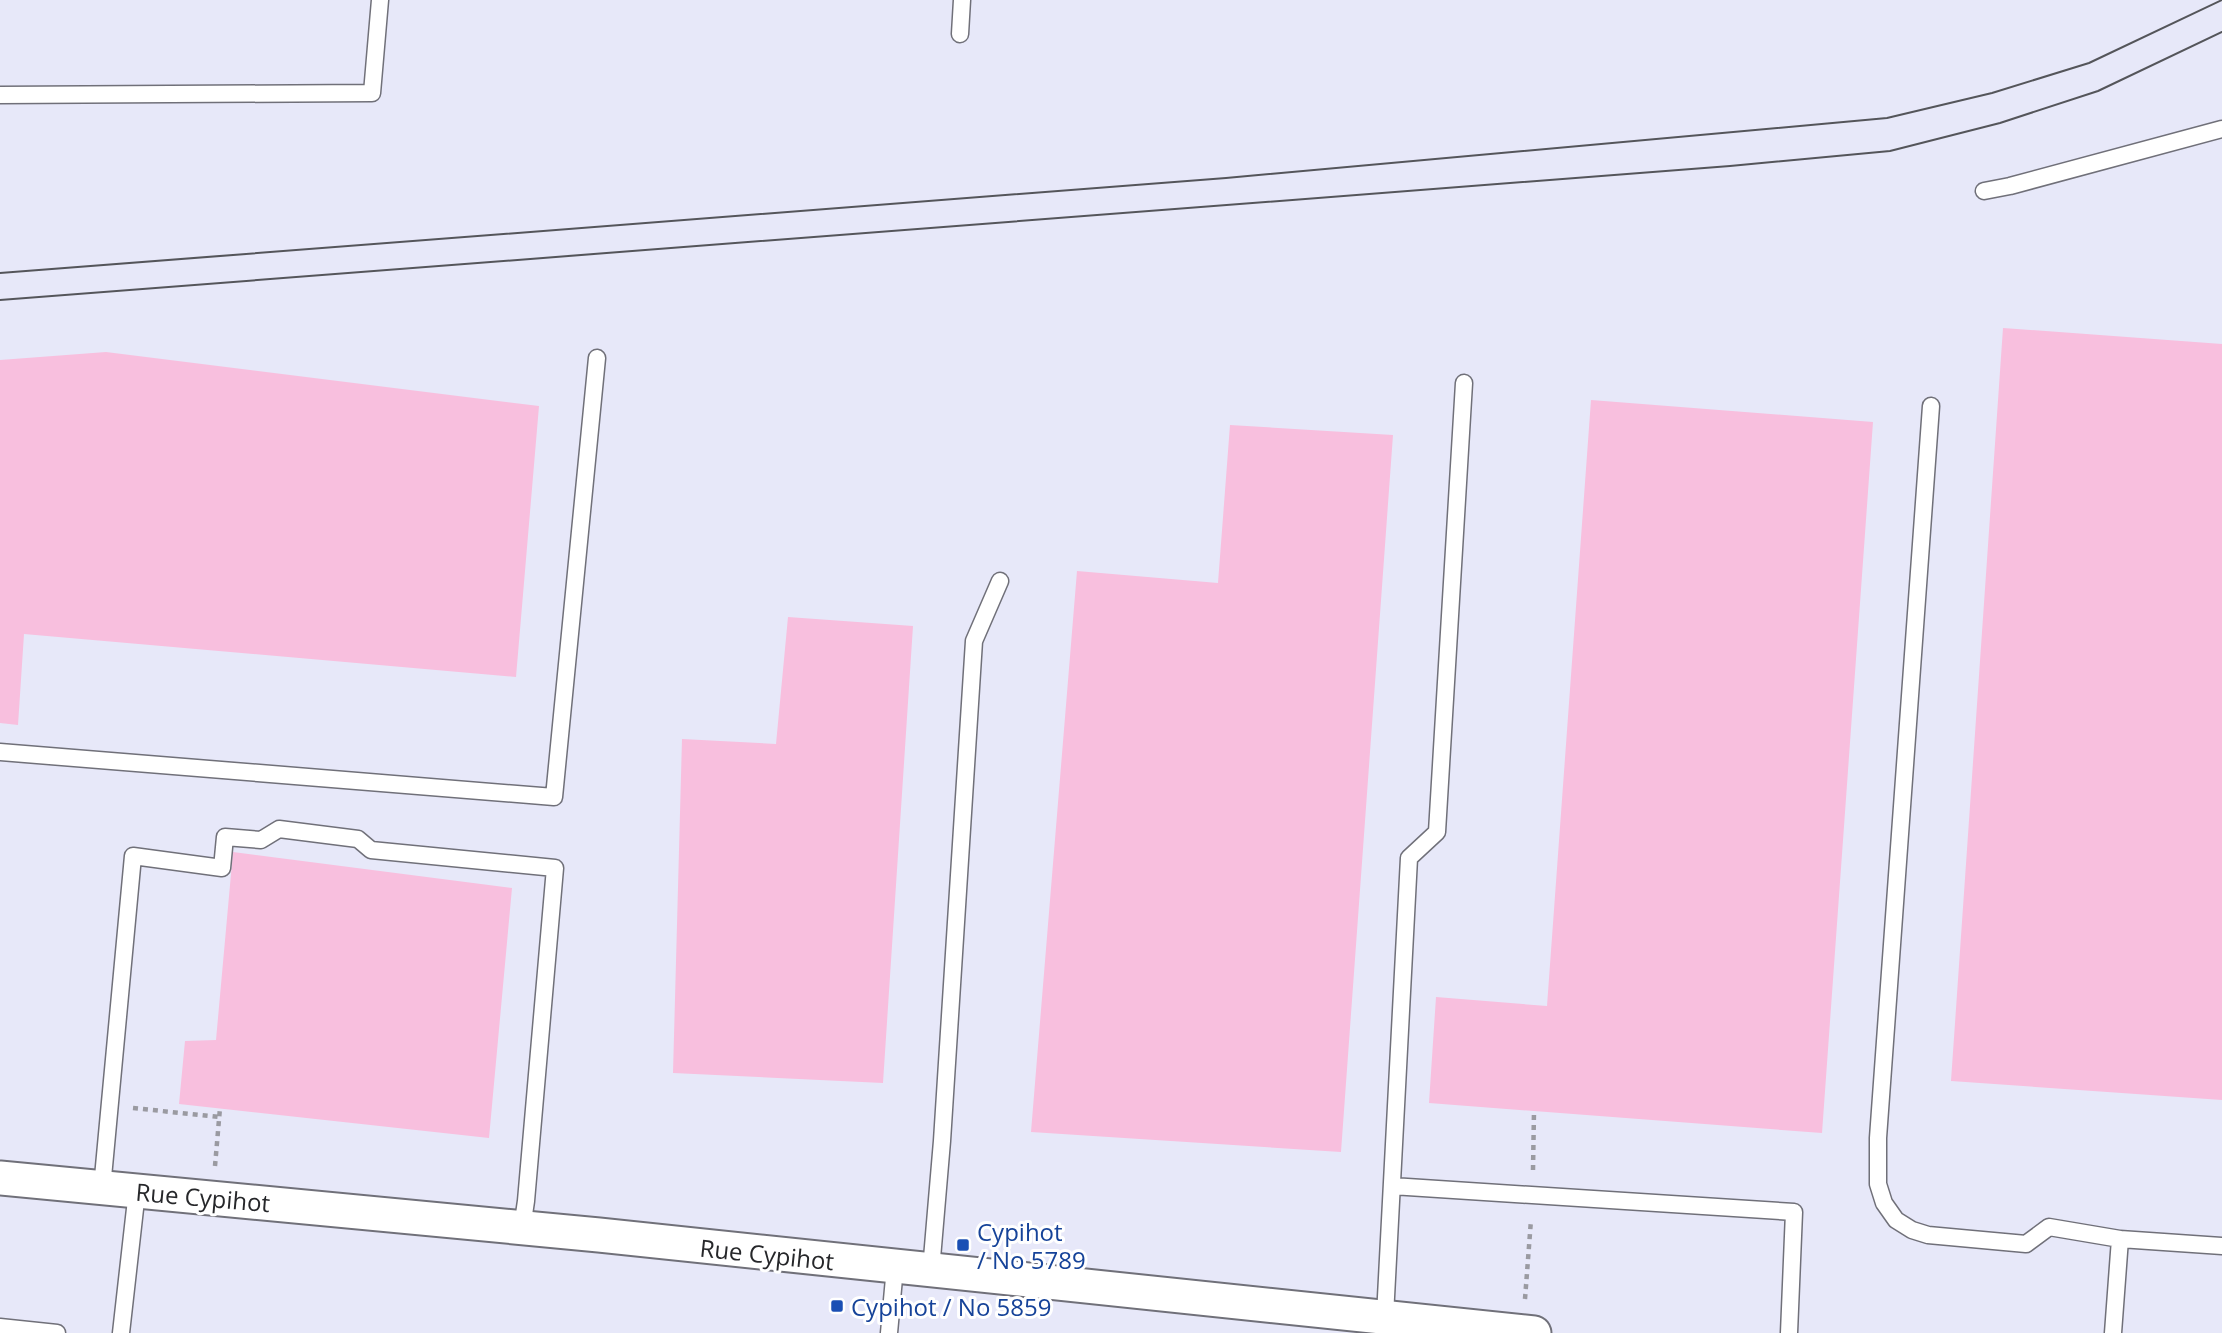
<svg xmlns="http://www.w3.org/2000/svg" width="2222" height="1333" font-family="'Open Sans',sans-serif">
  <rect width="100%" height="100%" fill="#f4f4fe"/>
  <path fill="#e7e8f9" d="M0,0H2222V1333H0Z"/>
  <path fill="#f8bfde" d="M2003,328L2222,344V1100L1951,1081Z
    M106,352L539,406L516,677L24,634L18,725L0,723V360Z
    M1591,400L1873,422L1822,1133L1429,1103L1436,997L1547,1006Z
    M1230,425L1393,435L1341,1152L1031,1132L1077,571L1218,583Z
    M788,617L913,626L883,1083L673,1073L682,739L776,744Z
    M233,852L512,888L489,1138L179,1104L185,1041L216,1040Z"/>
  <g fill="none" stroke-linecap="round" stroke-linejoin="round">
    <g stroke="#707079" stroke-width="19">
      <path id="lane" d="M960,34L962,0
        M0,95L372,93L380,0
        M1984,191L2010,186L2222,129
        M1931,406L1878,1138V1184L1884,1203L1896,1220L1912,1230L1928,1235L2026,1244L2049,1227L2120,1239
        M0,752L554,797L597,358
        M1392,1186L1794,1212L1789,1333
        M102,1188L133,856L222,868L225,837L261,840L279,829L358,839L371,850L555,868L526,1201L522,1228
        M931,1270L942,1141L974,641L1000,581
        M1385,1316L1409,858L1437,832L1464,383
        M0,1327L57,1333
        M121,1333L137,1191
        M889,1333L895,1267
        M2113,1333L2120,1239L2222,1246"/>
    </g>
    <g stroke="#707079" stroke-width="37">
      <path id="street" d="M0,1178L599,1235L1534,1333"/>
    </g>
    <path stroke="#9a9aa1" stroke-width="4.5" stroke-dasharray="5 5" stroke-linecap="butt" d="M133,1108L219,1117
      M215,1166L220,1108
      M1533,1170L1534,1111
      M1525,1299L1531,1220"/>
    <use href="#lane" stroke="#fff" stroke-width="16"/>
    <use href="#street" stroke="#fff" stroke-width="33"/>
    <path stroke="#54555a" stroke-width="2" d="M0,273L1226,178L1887,118L1992,93L2089,63L2222,0
      M0,300L1730,166L1890,151L2000,123L2098,91L2222,32"/>
  </g>
  <g fill="#1a4fb4" stroke="#fff" stroke-width="2.5">
    <rect x="956" y="1238" width="14" height="14" rx="3.5"/>
    <rect x="830" y="1299" width="14" height="14" rx="3.5"/>
  </g>
  <g text-anchor="middle" dominant-baseline="central" stroke-width="6" stroke-linejoin="round" paint-order="stroke">
    <g font-size="24" fill="#26272a" stroke="#fff">
      <text transform="translate(203 1197) rotate(5)">Rue Cypihot</text>
      <text transform="translate(767 1254) rotate(6)">Rue Cypihot</text>
    </g>
    <g font-size="24" fill="#164399" stroke="#fff" text-anchor="start">
      <text x="977" y="1231">Cypihot<tspan x="977" dy="28">/ No 5789</tspan></text>
      <text x="851" y="1306">Cypihot / No 5859</text>
    </g>
  </g>
</svg>
